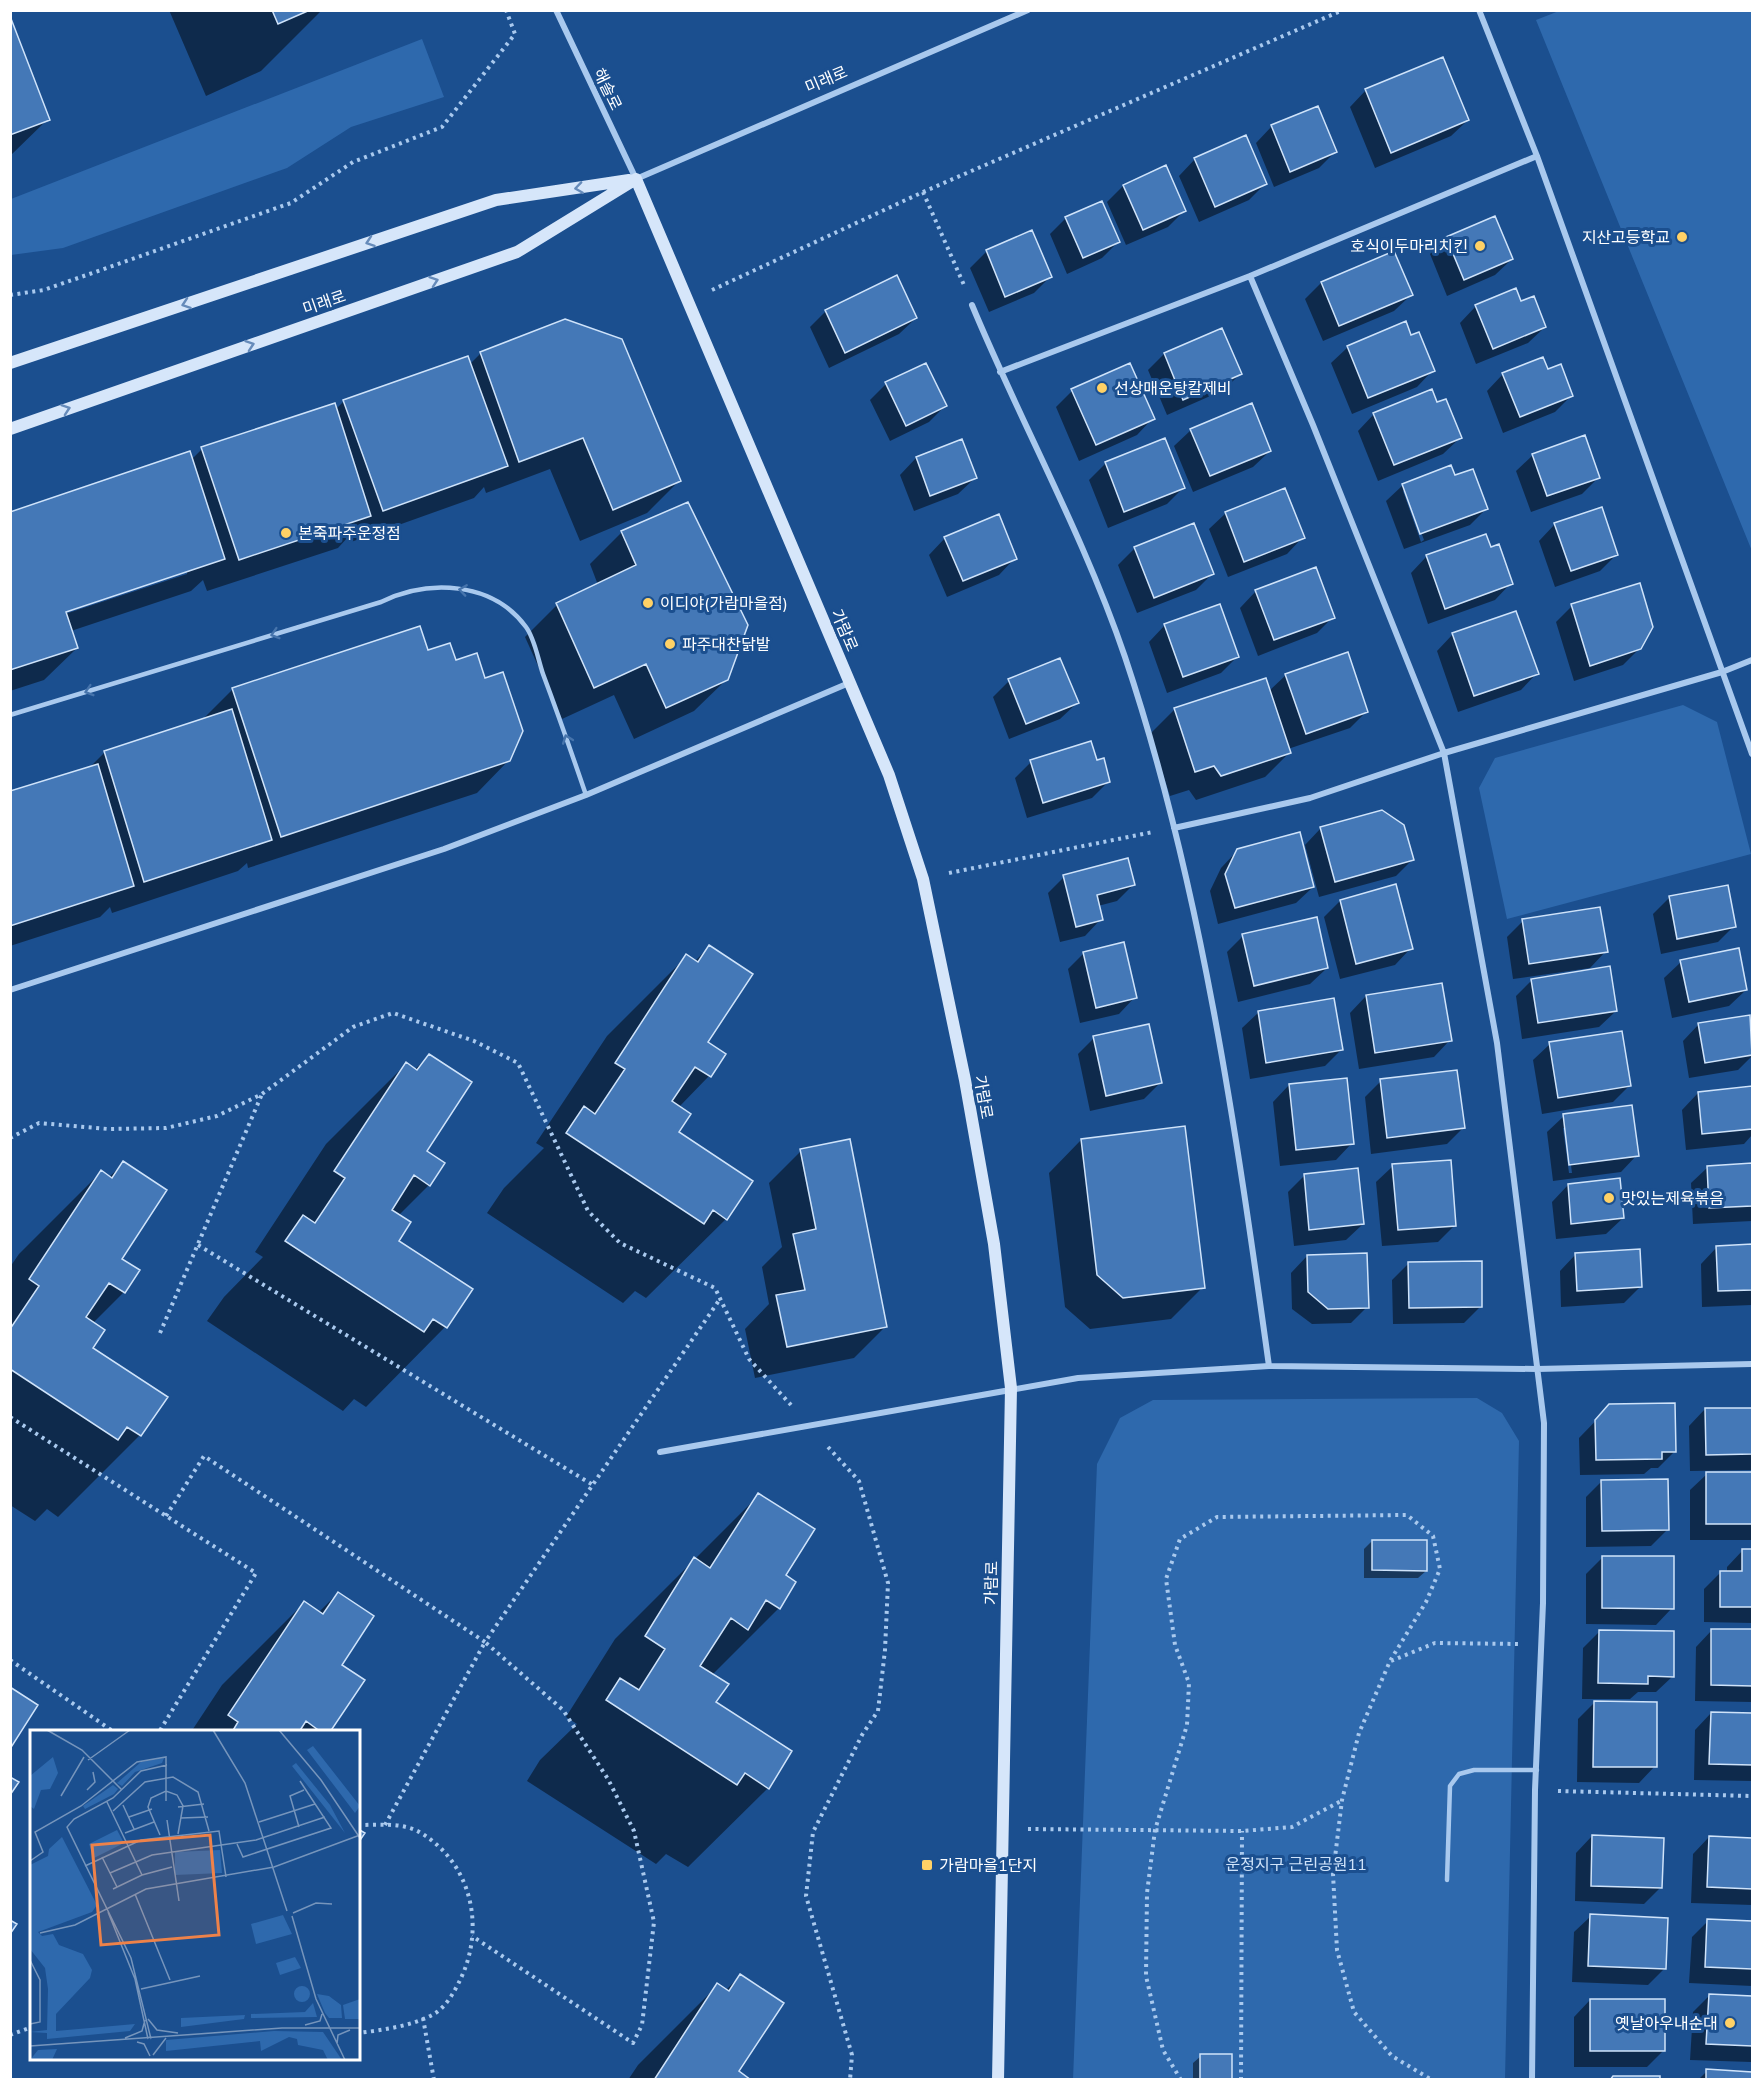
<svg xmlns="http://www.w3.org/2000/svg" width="1763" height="2090" font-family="Mulish,'Noto Sans KR',sans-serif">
  <rect width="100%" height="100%" fill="#1b4f8f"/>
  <path fill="#2e69ad" d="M1559,11H1752V551L1536,20Z
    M422,39L444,97L351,127L287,168L63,248L11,255V199Z
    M1683,705L1717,722L1751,854L1507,919L1479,788L1495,758Z
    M1477,1398L1502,1413L1519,1441L1505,2079L1073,2080L1097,1464L1120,1418L1153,1400Z"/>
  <path fill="#0007" fill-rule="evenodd" d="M169,10H322L261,71L206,96Z
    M10,20L48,119L10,156Z
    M1366,90L1468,120L1451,136L1375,168L1350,107Z
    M1272,126L1335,152L1319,168L1274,187L1256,143Z
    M1195,159L1265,184L1249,200L1199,222L1179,176Z
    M1123,186L1185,210L1168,227L1126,245L1107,202Z
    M1066,218L1118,242L1102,258L1067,274L1050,234Z
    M1031,232L1051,276L1034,293L989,312L970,268L986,252Z
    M1446,238L1512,259L1495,275L1447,296L1430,254Z
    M1321,283L1411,295L1394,311L1323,341L1305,299Z
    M1521,303L1545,327L1528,343L1476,364L1460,323L1476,306Z
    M826,311L916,318L899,334L829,368L810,327Z
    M565,321L679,481L647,513L580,541L550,469L486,493L484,487L474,498L351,542L349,536L338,548L207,591L203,580L191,591L71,631L77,648L44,680L10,691V514L191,460L202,449L335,410L344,401L470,364L480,354ZM187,570V574L59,616L58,613Z
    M1410,337L1433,370L1417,387L1352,414L1331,363L1348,347Z
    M1164,354L1240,374L1224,390L1167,415L1148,370Z
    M1548,371L1572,395L1555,412L1503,433L1487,391L1503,374Z
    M886,384L945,406L929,422L890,441L870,400Z
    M1072,391L1153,418L1137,435L1079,461L1056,407Z
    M1437,404L1460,438L1443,454L1378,481L1358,431L1374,414Z
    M1191,430L1270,451L1253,467L1193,492L1174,446Z
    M1533,455L1598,478L1582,494L1531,512L1516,471Z
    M916,458L975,478L958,494L914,511L900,475Z
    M1106,463L1183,488L1167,504L1108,528L1089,480Z
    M1454,477L1487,508L1470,525L1404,549L1386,501L1403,485ZM1403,491H1406L1424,540L1421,542Z
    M1226,513L1303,537L1287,554L1228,577L1209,529Z
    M1555,524L1617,554L1600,571L1555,587L1539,541Z
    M1193,525L1212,574L1196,590L1137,613L1118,565L1134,549Z
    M622,532L727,679L694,711L634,739L614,695L562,719L525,637L557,605L598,585L590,564Z
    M945,538L1015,558L999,575L947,597L929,555Z
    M1490,549L1511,583L1495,600L1428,624L1411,573L1427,556Z
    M1256,591L1333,617L1317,633L1258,656L1240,608Z
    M1572,606L1640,648L1623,665L1574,681L1556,622Z
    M1165,625L1237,657L1221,673L1167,693L1149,642Z
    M1453,634L1537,673L1521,690L1458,712L1437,651Z
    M427,652L455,662L509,760L477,793L248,868L247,863L238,871L112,913L110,907L100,917L10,946V793L88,769L104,753L201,721L233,689Z
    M1286,675L1367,711L1350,728L1288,749L1289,753L1265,777L1196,800L1189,790L1170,796L1150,734L1175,709L1269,691Z
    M1009,681L1077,703L1060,719L1009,739L993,697Z
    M1031,762H1096L1109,781L1092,798L1027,818L1015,778Z
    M1321,828L1412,860L1396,876L1319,897L1305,845Z
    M1237,851L1313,887L1296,903L1218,924L1210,891L1221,868Z
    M1064,877L1133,885L1117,901L1098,906L1101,919L1085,936L1060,942L1048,893Z
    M1669,898L1734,926L1718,942L1661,954L1653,914Z
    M1340,901L1411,948L1395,965L1340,979L1324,917Z
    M1523,921L1606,951L1590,968L1513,979L1507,937Z
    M1243,936L1327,968L1310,984L1238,1002L1227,952Z
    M709,947L706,1043L724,1054L709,1076L679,1107L677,1132L726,1219L646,1298L635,1291L623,1303L487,1213L504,1188L544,1148L536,1143L607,1036L687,956L695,961Z
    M1084,953L1135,997L1119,1014L1080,1023L1068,969Z
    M1681,962L1746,990L1729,1006L1672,1018L1664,978Z
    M1532,980L1616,1011L1599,1027L1522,1039L1516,996Z
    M1366,996L1450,1040L1434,1057L1359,1069L1350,1013Z
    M1259,1012L1341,1050L1325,1066L1250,1079L1242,1028Z
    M1749,1016L1752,1056L1738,1070L1689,1078L1683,1041L1699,1024Z
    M1094,1038L1160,1083L1144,1099L1090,1111L1078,1054Z
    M1550,1044L1629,1086L1613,1102L1542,1114L1533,1060Z
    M429,1056L425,1151L429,1185L398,1216L397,1241L471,1290L445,1327L366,1407L354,1399L343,1411L207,1321L224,1297L263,1257L255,1252L326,1144L406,1064L414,1070Z
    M1381,1081L1463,1128L1447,1144L1371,1154L1365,1097Z
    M1289,1085L1352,1143L1336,1160L1280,1166L1273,1102Z
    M1752,1087V1135L1744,1144L1686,1150L1682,1110L1698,1093Z
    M1564,1116L1637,1155L1621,1172L1553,1181L1547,1132ZM1563,1128H1566L1572,1173H1569Z
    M1081,1140L1203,1287L1171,1319L1090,1329L1065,1307L1049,1173Z
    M801,1151L886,1326L854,1358L755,1378L745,1329L769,1304L762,1267L782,1247L769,1183Z
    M124,1163L120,1259L138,1271L124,1292L93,1323L91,1349L140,1435L58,1517L47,1509L35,1521L10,1505V1267L19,1254L101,1172L109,1177Z
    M1752,1165V1221L1693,1224L1691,1183L1708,1167Z
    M1393,1166L1455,1225L1438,1242L1382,1246L1376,1182Z
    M1305,1175L1363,1224L1346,1240L1294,1246L1288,1192Z
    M1568,1185L1623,1218L1606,1234L1556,1239L1552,1202Z
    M1752,1246V1305L1702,1307L1701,1264L1717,1247Z
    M1576,1254L1641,1286L1624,1303L1561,1307L1560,1271Z
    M1307,1256L1367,1307L1351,1323L1312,1324L1292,1309L1291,1273Z
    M1409,1263L1480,1307L1464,1323L1393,1324L1392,1280Z
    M1610,1406L1674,1452L1658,1468H1651L1644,1474L1580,1475L1579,1438Z
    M1705,1409H1752V1470L1690,1471L1689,1426Z
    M1707,1474H1752V1540H1690V1490Z
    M1602,1481L1667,1530L1651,1546L1586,1547V1497Z
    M759,1495L783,1575L779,1608L712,1675L714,1703L768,1788L688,1867L666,1854L656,1864L527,1781L540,1760L577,1724L566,1717L615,1639Z
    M1372,1541L1426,1571L1418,1578H1364V1549Z
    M1743,1550L1752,1551V1623L1704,1622V1589L1720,1573H1727V1567Z
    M1603,1557L1672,1608L1656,1625L1586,1624V1574Z
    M338,1593L340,1665L328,1732H191L222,1685L304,1603L318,1613Z
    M1712,1630L1752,1631V1702L1695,1701L1696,1647Z
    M1599,1632L1673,1676L1656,1692H1638L1630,1699H1582L1583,1648Z
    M1594,1703L1655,1766L1639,1783L1577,1782L1578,1719Z
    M1711,1713L1752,1714V1781L1694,1780L1695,1730Z
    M1592,1836L1661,1887L1644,1904L1575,1901L1576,1853Z
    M1709,1837L1752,1839V1905L1691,1903L1693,1854Z
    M1591,1916L1665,1968L1648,1985L1572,1982L1574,1932Z
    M1708,1921L1752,1922V1986L1689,1983L1692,1937Z
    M740,1976L737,2072L749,2080H628L638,2065L718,1985L726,1990Z
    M1709,1996L1752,1998L1751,2062L1690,2060L1693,2012Z
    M1590,2000L1663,2051L1647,2067H1574V2017Z
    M1201,2056L1230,2080H1193V2063Z
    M1707,2071L1752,2073V2080H1698Z"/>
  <path fill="#4478b7" stroke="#cfe3fa" stroke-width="1.5" d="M272,10H310L278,24Z
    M10,16L50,120L10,135Z
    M1443,57L1469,120L1391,153L1365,89Z
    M1318,106L1337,152L1290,172L1271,125Z
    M1246,135L1267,184L1215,207L1194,158Z
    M1166,165L1186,211L1143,230L1123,185Z
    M1102,201L1120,242L1083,258L1065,217Z
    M1495,216L1513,259L1464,280L1446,237Z
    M1032,230L1052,277L1005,297L986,250Z
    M1394,251L1413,295L1339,326L1321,282Z
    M897,275L917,318L845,353L825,310Z
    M1516,288L1521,301L1534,296L1546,327L1493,349L1475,305Z
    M565,319L622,339L681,481L613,510L583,438L519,462L480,352Z
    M1406,321L1411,335L1419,332L1435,371L1368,398L1347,346Z
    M1222,328L1242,374L1183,400L1164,353Z
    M468,356L508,466L383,511L343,400Z
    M1543,357L1548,369L1561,364L1573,396L1520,417L1502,373Z
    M926,363L947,406L906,426L885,382Z
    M1130,363L1155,419L1096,445L1071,389Z
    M1432,389L1437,402L1446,399L1462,438L1394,465L1373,413Z
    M335,403L371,516L239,560L201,447Z
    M1252,403L1271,451L1210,476L1190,429Z
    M1585,435L1600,478L1547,496L1532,454Z
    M1165,438L1185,488L1124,512L1105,462Z
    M962,439L977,478L930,496L916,457Z
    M190,451L225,559L66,612L78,648L10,670V512Z
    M1451,465L1455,475L1473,469L1488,509L1420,534L1402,484Z
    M1285,488L1305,538L1244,562L1225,512Z
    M688,502L748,625L728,680L666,708L646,664L594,688L556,603L636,565L621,531Z
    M1602,507L1618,555L1571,571L1554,523Z
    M999,514L1017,559L963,581L944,537Z
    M1194,523L1214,574L1154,598L1134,547Z
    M1486,534L1491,547L1499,544L1513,584L1445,609L1426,555Z
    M1316,567L1335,618L1274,640L1255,590Z
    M1640,583L1653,627L1641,649L1590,666L1571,604Z
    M1220,604L1239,657L1183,677L1164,624Z
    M1516,611L1539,674L1474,696L1452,633Z
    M420,626L428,650L450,643L456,660L477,653L485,678L503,672L523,731L510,761L281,837L232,688Z
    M1348,652L1368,712L1306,734L1285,674Z
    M1060,658L1079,703L1026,724L1008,679Z
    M1266,678L1291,753L1221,776L1214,766L1195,772L1174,708Z
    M232,709L272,840L144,882L104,751Z
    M1091,741L1097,760L1104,758L1110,782L1043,803L1030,760Z
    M98,764L134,886L10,926V791Z
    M1382,810L1404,825L1414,860L1335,882L1320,827Z
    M1300,832L1314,887L1235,908L1225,874L1237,849Z
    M1128,858L1135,885L1097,895L1103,920L1076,927L1063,875Z
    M1396,884L1413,949L1356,964L1340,900Z
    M1728,885L1736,927L1677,939L1669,896Z
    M1600,907L1608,952L1529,964L1522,919Z
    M1317,917L1328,968L1254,986L1242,934Z
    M1124,942L1137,998L1096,1008L1083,952Z
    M709,945L753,974L708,1042L726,1054L711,1077L695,1067L672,1101L691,1114L679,1132L753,1181L727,1220L713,1210L704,1224L566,1133L584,1106L595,1114L625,1069L615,1063L686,954L698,962Z
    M1739,948L1747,990L1689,1002L1680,960Z
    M1610,966L1617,1011L1538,1023L1531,979Z
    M1442,983L1452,1041L1375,1053L1366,995Z
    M1334,998L1343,1050L1266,1063L1258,1011Z
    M1750,1015L1752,1055L1705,1063L1698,1023Z
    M1149,1024L1162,1083L1106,1096L1093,1036Z
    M1622,1031L1631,1086L1558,1098L1549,1042Z
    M429,1054L472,1082L427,1151L445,1163L430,1186L414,1175L392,1210L411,1222L399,1241L473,1289L447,1328L433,1319L424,1332L285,1241L303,1215L315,1223L345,1178L334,1171L406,1062L417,1070Z
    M1457,1070L1465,1128L1387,1138L1380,1079Z
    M1347,1078L1354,1144L1296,1150L1289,1084Z
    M1752,1086V1129L1702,1134L1698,1092Z
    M1632,1105L1639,1156L1569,1165L1563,1114Z
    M1185,1126L1205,1288L1123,1298L1097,1275L1081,1139Z
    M850,1139L887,1327L787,1347L776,1295L805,1290L793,1234L816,1229L800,1149Z
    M1451,1160L1456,1226L1398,1230L1392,1164Z
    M123,1161L167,1190L122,1259L140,1270L125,1293L109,1283L86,1317L105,1330L93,1348L168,1397L141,1436L127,1427L118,1440L10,1369V1329L39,1286L29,1279L101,1170L112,1178Z
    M1752,1163V1206L1709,1208L1707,1166Z
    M1358,1168L1364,1224L1309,1230L1304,1174Z
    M1620,1178L1624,1218L1571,1224L1568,1184Z
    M1752,1244V1290L1718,1291L1716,1246Z
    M1640,1249L1642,1287L1577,1291L1575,1253Z
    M1367,1253L1369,1308L1328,1309L1308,1292L1307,1255Z
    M1482,1261V1307L1409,1308L1408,1262Z
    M1675,1403L1676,1452H1662V1459L1596,1460L1595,1420L1609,1404Z
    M1705,1408H1752V1454L1706,1455Z
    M1706,1472H1752V1524H1706Z
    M1668,1479L1669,1530L1602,1531L1601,1480Z
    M758,1493L815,1529L786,1575L796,1582L780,1609L766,1600L748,1630L731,1618L700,1666L729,1684L716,1702L792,1751L769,1789L745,1773L737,1785L606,1700L620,1678L639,1690L665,1649L645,1636L694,1557L710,1568Z
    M1372,1540H1427V1571L1372,1570Z
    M1742,1549H1752V1607H1720V1571H1742Z
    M1602,1556H1674V1609L1602,1608Z
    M338,1592L374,1616L342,1665L365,1680L330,1732H321L306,1721L299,1732H232L238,1722L228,1715L304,1601L323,1614Z
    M1711,1629H1752V1686L1711,1685Z
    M1599,1630L1674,1631V1677L1648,1676V1684L1598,1683Z
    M10,1687L38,1705L10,1749Z
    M1594,1701L1657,1702V1767H1593Z
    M1711,1712L1752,1713V1765L1709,1764Z
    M10,1777L19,1782L10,1795Z
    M358,1829L365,1833L358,1843Z
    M1592,1835L1664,1838L1662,1888L1591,1886Z
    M1709,1836L1752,1838V1889L1707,1887Z
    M1590,1914L1668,1918L1666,1969L1588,1966Z
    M1707,1919L1752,1921V1969L1705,1967Z
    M10,1920L17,1924L10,1934Z
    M740,1974L784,2003L739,2071L751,2080H654L717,1983L729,1991Z
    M1709,1994L1752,1996V2046L1706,2044Z
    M1590,1999H1665V2051H1590Z
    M1200,2054H1232V2080H1200Z
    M1706,2069L1752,2072V2080H1706Z
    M1613,2076H1660V2080H1610Z"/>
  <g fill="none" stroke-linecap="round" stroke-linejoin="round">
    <path stroke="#a9c9ee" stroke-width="4" stroke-dasharray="3 4.5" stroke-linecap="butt" d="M923,192L964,285
      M712,290L923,192L1343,10
      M10,295L44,290L291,203L353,162L442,127L515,34L506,10
      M949,873L1153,832
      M10,1138L39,1123L108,1129L166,1128L217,1116L262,1094L353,1027L393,1013L474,1041L518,1063L588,1211L620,1243L715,1288L749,1359L791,1405
      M198,1245L593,1485
      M160,1333L262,1094
      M10,1417L256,1573L159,1732
      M828,1447L859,1481L888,1583L885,1650L878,1711L862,1735L813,1832L806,1896L852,2055L850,2080
      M166,1516L204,1456L485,1642L720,1299
      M10,1660L114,1732
      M1391,1661L1435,1643L1518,1644
      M1558,1791L1752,1796
      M358,1825C379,1825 403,1822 421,1833C472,1864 485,1927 461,1978C455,1991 446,2007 434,2014C412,2026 383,2030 358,2033
      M385,1825L485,1642L563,1710L608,1779L634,1831L654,1922L642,2025L633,2043L472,1936
      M1028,1829L1242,1831L1292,1827L1341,1801
      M423,2018L434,2080
      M10,2035L32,2027
      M1181,2080L1163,2050L1146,1976L1147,1893L1155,1830L1187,1725L1189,1683L1175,1645L1166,1579L1180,1539L1217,1517L1407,1515L1433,1536L1440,1569L1426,1602L1390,1661L1359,1733L1342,1800L1333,1874L1337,1950L1354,2012L1392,2056L1432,2080
      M1241,2080L1242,1831"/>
    <path stroke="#a9c9ee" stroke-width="4.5" d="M10,715L381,602C428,579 492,581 526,627C535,639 538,660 543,674C558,714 572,754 586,795
      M1447,1880L1450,1786L1459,1774L1474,1770H1537"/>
    <path stroke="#a9c9ee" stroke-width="6" d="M556,10L636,179L1028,10
      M1479,10L1537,156L1752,754
      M1250,276L1313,425L1444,753L1497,1043L1544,1423L1543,1603L1535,1790L1532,2080
      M972,305C1021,423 1084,536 1125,657C1201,884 1236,1130 1269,1366
      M1000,372L1250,276L1537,156
      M1174,828L1310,798L1444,753L1722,672L1752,660
      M10,990L444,849L586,795L849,683
      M660,1452L1078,1378L1269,1366L1537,1369L1752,1364"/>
    <path stroke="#d6e6fa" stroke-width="12" d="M636,179L889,775L923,879L965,1080L994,1244L1011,1388L998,2080
      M10,363L496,200L629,180
      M10,429L517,252L636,179"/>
  </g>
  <defs><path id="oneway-chevron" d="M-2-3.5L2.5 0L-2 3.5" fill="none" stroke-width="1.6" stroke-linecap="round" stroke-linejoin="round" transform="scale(1.5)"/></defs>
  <g stroke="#668bba">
    <use href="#oneway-chevron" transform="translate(579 188) rotate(172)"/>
    <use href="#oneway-chevron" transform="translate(370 242) rotate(161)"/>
    <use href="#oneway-chevron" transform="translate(434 281) rotate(-19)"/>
    <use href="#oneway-chevron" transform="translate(186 304) rotate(161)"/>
    <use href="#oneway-chevron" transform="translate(250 345) rotate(-19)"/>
    <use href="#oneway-chevron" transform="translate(66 409) rotate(-19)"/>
  </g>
  <g stroke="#4674ac">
    <use href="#oneway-chevron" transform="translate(463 590) rotate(-172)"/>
    <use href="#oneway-chevron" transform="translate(275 634) rotate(163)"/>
    <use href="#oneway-chevron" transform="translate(89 691) rotate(163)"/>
    <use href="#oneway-chevron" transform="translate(567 739) rotate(-110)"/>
  </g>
  <g fill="#ffd166" stroke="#1b4f8f" stroke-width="2">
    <circle cx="1682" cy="237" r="6"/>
    <circle cx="1480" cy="246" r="6"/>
    <circle cx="1102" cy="388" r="6"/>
    <circle cx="286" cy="533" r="6"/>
    <circle cx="648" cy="603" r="6"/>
    <circle cx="670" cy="644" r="6"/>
    <circle cx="1609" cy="1198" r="6"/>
    <rect x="921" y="1859" width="12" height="12" rx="3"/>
    <circle cx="1730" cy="2023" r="6"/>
  </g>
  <g text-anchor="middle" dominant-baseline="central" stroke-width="6" stroke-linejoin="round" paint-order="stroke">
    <g font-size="16" fill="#fff" stroke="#1b4f8f">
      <text transform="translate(826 79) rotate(-23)">미래로</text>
      <text transform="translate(608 89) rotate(64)">해솔로</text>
      <text transform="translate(324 302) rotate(-19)">미래로</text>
      <text transform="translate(845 630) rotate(67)">가람로</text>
      <text transform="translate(984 1097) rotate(80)">가람로</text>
      <text transform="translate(991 1583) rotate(-89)">가람로</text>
    </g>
    <g font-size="16" fill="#fff" stroke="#1b4f8f" text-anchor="start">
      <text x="1670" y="237" text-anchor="end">지산고등학교</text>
      <text x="1468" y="246" text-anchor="end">호식이두마리치킨</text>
      <text x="1114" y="388">선상매운탕칼제비</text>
      <text x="298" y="533">본죽파주운정점</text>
      <text x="660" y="603">이디야(가람마을점)</text>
      <text x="682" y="644">파주대찬닭발</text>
      <text x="1621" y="1198">맛있는제육볶음</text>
      <text x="939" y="1865">가람마을1단지</text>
      <text x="1718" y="2023" text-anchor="end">옛날아우내순대</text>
    </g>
    <g font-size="16" fill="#cfe3fa" stroke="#1b4f8f">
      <text x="1296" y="1864">운정지구 근린공원11</text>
    </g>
  </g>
  <g transform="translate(30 1730)">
    <rect width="330" height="330" fill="#1b4f8f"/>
    <path d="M283,16L330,76L325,83L277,20ZM23,27L28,43L20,59L11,60L4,79L0,76V46ZM134,28L132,33L105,42L92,56L87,53L111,32ZM266,33L300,75L315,103L262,36ZM83,55L88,59L84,64L55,79L53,76ZM87,100L94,113L64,128L59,114ZM32,107L67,175L62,182L8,202L12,206L23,204L29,215L53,224L62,240L60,248L26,284V301L105,294L100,301L17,309V303L0,302L17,300L18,259L15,238L0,219V135L18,126L19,119ZM190,120L192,143L145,145V122ZM253,185L262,204L226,214L221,194ZM265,227L271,238L250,245L246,233ZM264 264a8 8 0 1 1 16 0a8 8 0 1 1-16 0ZM287,264L299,266L311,275L312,288H299L295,283ZM330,269V289H315L313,275ZM283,273L287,287L221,288V284L275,282ZM215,285L214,289L151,297V288ZM244,301L293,302L312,330H298L293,320L268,315L267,309L259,307L231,321L230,311L136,321V310ZM27,319L22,330H0L8,320Z" fill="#2e69ad"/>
    <path fill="none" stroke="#7695bc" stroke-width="1.5" d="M17,0L52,20L92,60M183,0L215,53L257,181M249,0L291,50L330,108M58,30L100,0M57,60L65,52L63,42M31,66L54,27M77,72L112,145M93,75L104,99M148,77L174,74M83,81L115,52L143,47L168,62L179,101M99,87L122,79M151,88L178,87M137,90L149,171M229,92L285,74M269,97L260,66L274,60M95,103L124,92M130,105L118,77L121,68L136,61L147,65L153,76L148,104M207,114L213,127L301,98L270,51M72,127L87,157M0,131L13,122L5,102L51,76L107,32L136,27V71M55,136L111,110L189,101L196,147M80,143L122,125L226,110L295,87M83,159L112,145L142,137M105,164L140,250M78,182L105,249L118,309M263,183L286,173L302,174M262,186L286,269L315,330M10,203L45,195L116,159L244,137L330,105M0,230L10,250V292L0,294M111,259L170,246M118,289L127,300L148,303M275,295L290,291L292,284M95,308L112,301L115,290M121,309L101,228L37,97L44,89L83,68L111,41L137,35M107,312L114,314L120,326M307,314L308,305L320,300M0,316L252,298H330M123,325L136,308"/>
    <path fill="#ee8249" fill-opacity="0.15" stroke="#ee8249" stroke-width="3" d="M180,105L189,205L71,215L62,115Z"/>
    <rect width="330" height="330" fill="none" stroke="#fff" stroke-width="3"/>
  </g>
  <rect width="1763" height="2090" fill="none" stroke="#ffffff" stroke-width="24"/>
</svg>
